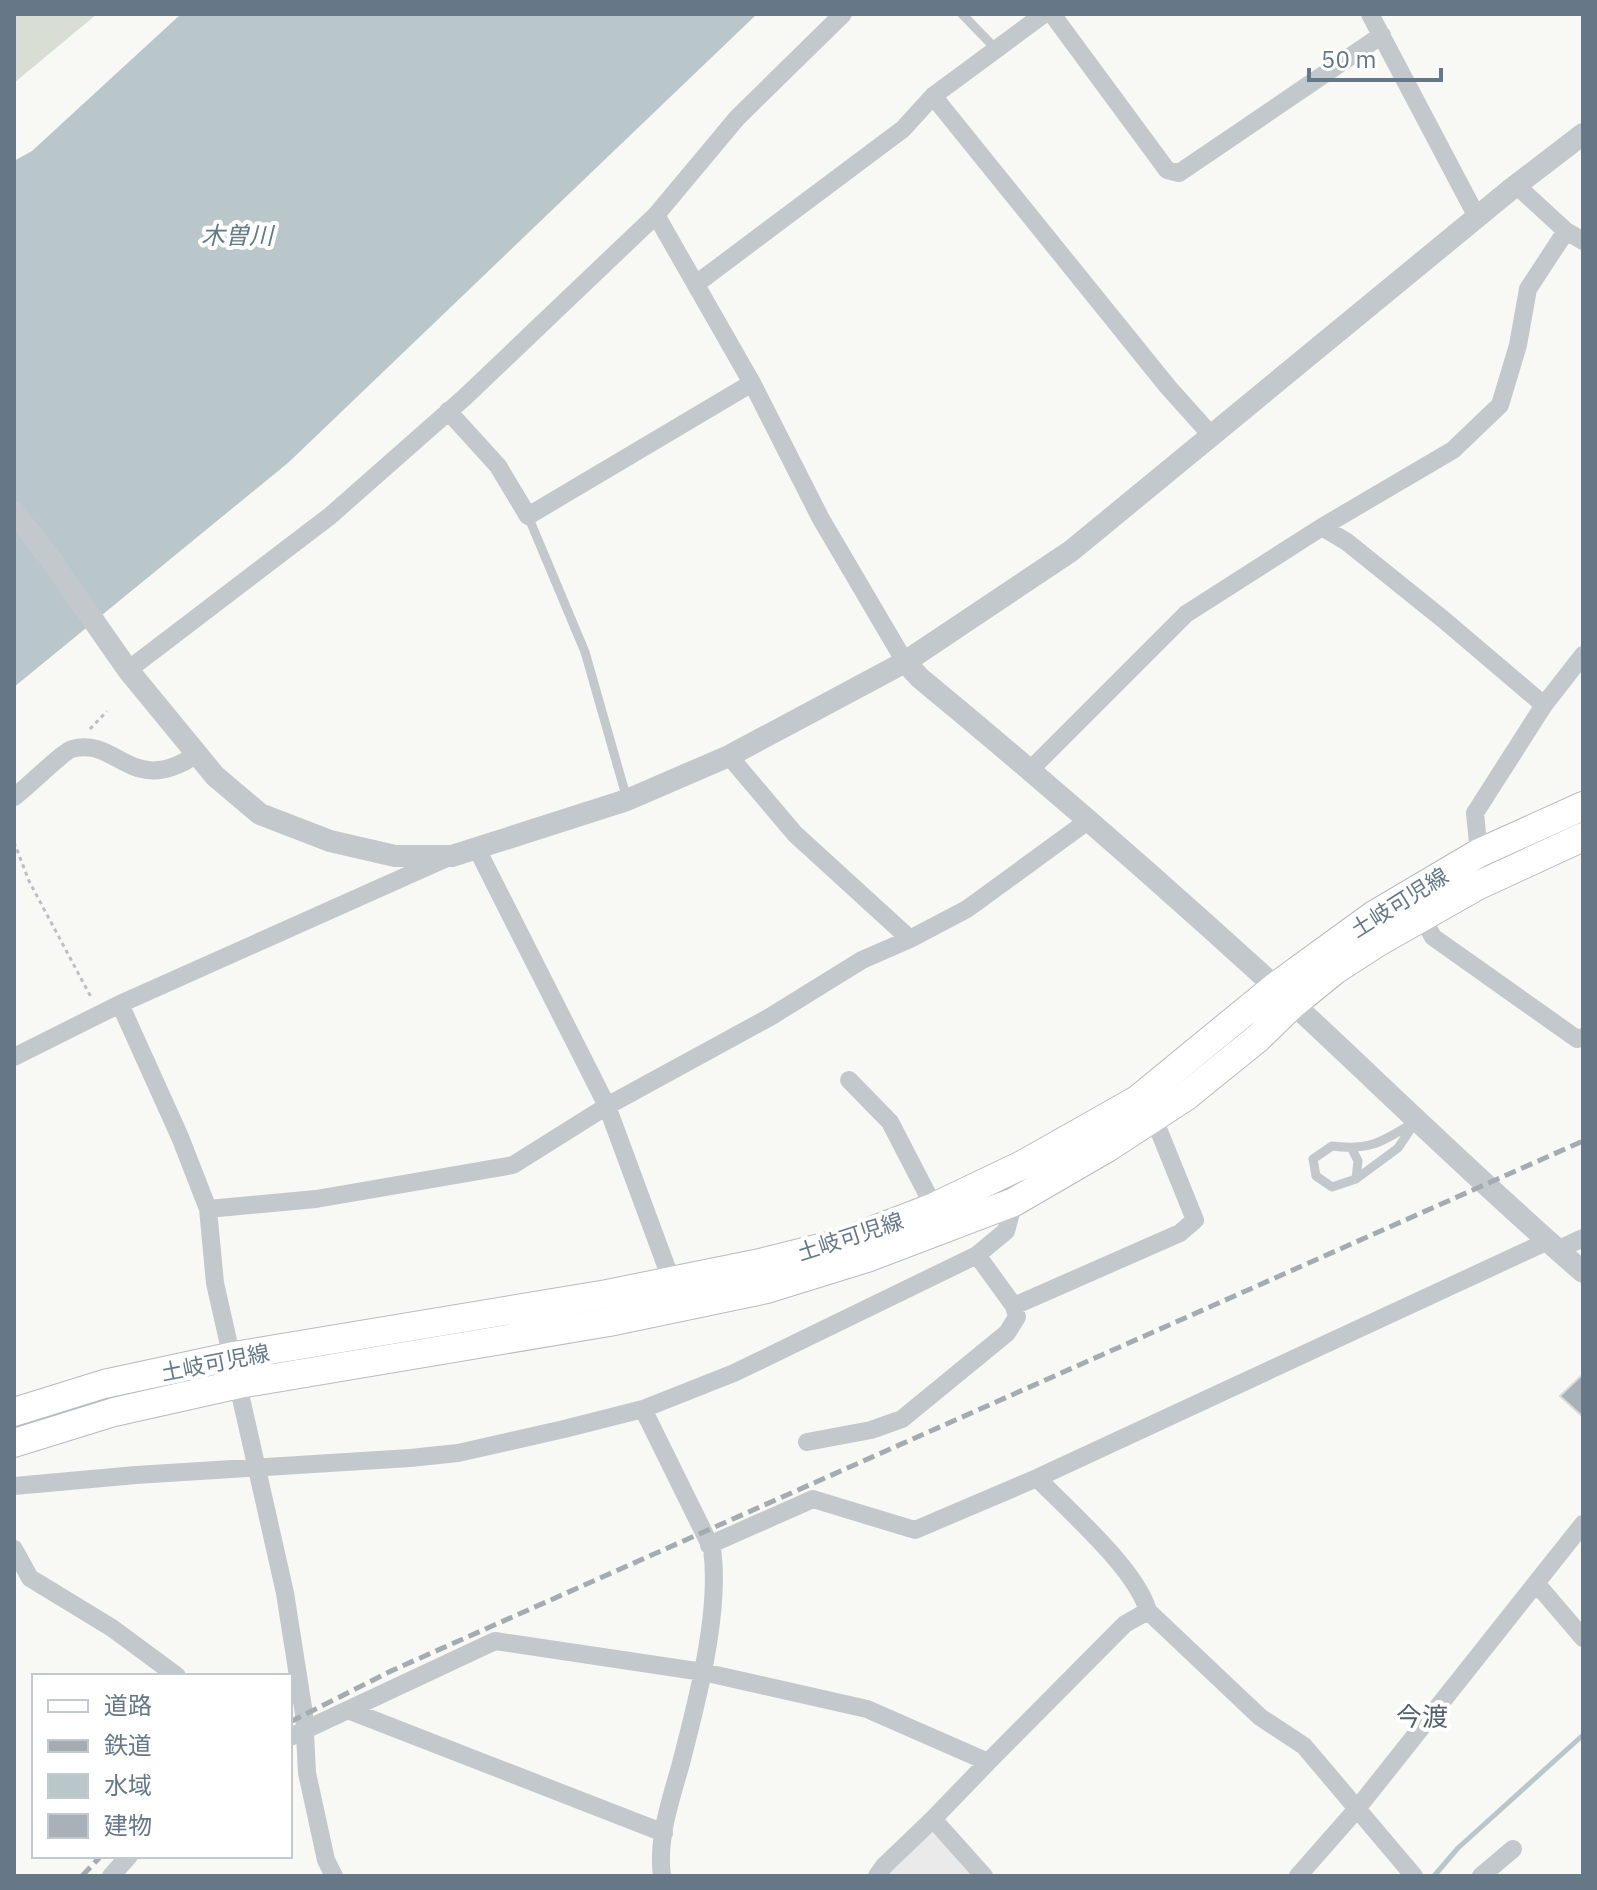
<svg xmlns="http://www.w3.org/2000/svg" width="1597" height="1890" font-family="'IBM Plex Sans','Noto Sans JP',sans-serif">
  <rect width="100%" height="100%" fill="#f8f8f5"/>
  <path fill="#e9eae9" d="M933,1819L984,1876H877Z"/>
  <path fill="#d8ded4" d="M14,14H97L14,83Z"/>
  <path fill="#b9c6ca" d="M181,14H757L289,462L14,687V161L32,151Z"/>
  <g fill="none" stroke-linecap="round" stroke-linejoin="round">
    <path stroke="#b9c6ca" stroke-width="5" d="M1434,1876L1458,1848L1583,1735"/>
  </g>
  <path fill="#a8b1b8" stroke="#dadad8" stroke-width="2" d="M1583,1374V1417L1560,1396Z"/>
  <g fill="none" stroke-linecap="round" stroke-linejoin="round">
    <g stroke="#b7bbc0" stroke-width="30">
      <path id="primary" d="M14,1412L104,1384L234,1356L607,1294L760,1263L840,1243L934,1207L1022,1165L1137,1100L1275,987L1374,915L1479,853L1583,806
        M14,1443L114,1412L239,1384L609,1322L767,1289L867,1258L1014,1202L1107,1148L1185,1097L1258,1038L1292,1005L1335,970L1380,941L1477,886L1583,837"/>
    </g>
    <path stroke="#bdc0c3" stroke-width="3" stroke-dasharray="4 4" stroke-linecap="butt" d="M90,729L107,711
      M14,842L29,881L92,999"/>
    <path stroke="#c3c8cc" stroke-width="9" d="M962,14L995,48
      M528,516L585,652L627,799
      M1416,1121L1398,1148L1356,1179L1332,1187L1316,1176L1313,1159L1332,1146C1372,1151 1383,1141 1416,1121Z
      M1352,1149L1358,1161L1356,1179"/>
    <path stroke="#c3c8cc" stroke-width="18" d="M1052,14L1167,170L1179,173L1382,35
      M1370,14L1477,217
      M933,96L1168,387L1211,435
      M1516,185L1566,231L1583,241
      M656,215L752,383L821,519L905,662
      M696,284L903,129L933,96L1044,14
      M448,411L498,466L528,516L752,383
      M1322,527L1347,542L1444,620L1544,705
      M128,670L330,516L465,397L656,215L737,118L843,14
      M729,756L795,834L910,939
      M1031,769L1186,614L1322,527L1453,450L1500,405L1518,345L1528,289L1566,231
      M14,797C27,788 62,752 72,749C117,736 132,799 197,754
      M477,849L607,1106L672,1282
      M1479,853L1475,813L1544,705L1583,655
      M1422,917L1433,937L1577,1039L1583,1037
      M120,1004L180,1137L208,1209L215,1283L285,1593L304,1714L307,1773L326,1860L334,1876
      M14,1057L120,1004L449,857
      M849,1080L890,1122L934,1207
      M208,1209L316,1199L513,1165L607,1106L770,1017L862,960L910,939L967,909L1089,820
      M1557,1250L1583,1238
      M1014,1306L1180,1233L1195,1220L1159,1131L1148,1121
      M643,1409L712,1549C721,1612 696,1706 680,1767C670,1802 657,1840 662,1876
      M807,1442L871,1430L902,1419L1007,1333L1017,1317L1014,1306L977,1255
      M1037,1478C1069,1511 1136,1569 1148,1611L1260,1717L1304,1746L1414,1876
      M14,1486L136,1475L410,1458L458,1453L564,1429L643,1409L734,1373L977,1255L1006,1231L1014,1202
      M709,1545L813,1499L915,1530L1037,1478L1548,1241
      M14,1549L30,1578L112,1628L177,1676
      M1536,1583L1583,1638
      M348,1710L664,1833
      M290,1737L495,1641L703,1672L867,1709L988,1762L1125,1624L1148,1611
      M933,1819L988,1762
      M111,1876L129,1856
      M877,1876L884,1866L933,1819L984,1876
      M1298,1876L1356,1810L1583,1524
      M1481,1876L1513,1849"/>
    <path stroke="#c3c8cc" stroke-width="22" d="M14,512L49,557L128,670L215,776L260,814L330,841L395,856H452L627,800L729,756L905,662L1071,551L1510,190L1583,134
      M905,662L920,678C1040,777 1157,879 1272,984C1376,1080 1476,1179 1583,1272"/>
    <use href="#primary" stroke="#fff" stroke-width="28"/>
    <path stroke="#a4abb1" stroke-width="5" stroke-dasharray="12 6" stroke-linecap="butt" d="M290,1722L391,1671L1583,1141
      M82,1876L101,1856"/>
  </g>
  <g text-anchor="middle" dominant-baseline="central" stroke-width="8" stroke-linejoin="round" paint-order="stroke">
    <g font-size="22" fill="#667888" stroke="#fff">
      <text transform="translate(1399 902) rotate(-32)">土岐可児線</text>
      <text transform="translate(850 1236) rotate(-18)">土岐可児線</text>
      <text transform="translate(215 1362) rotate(-11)">土岐可児線</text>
    </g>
    <g font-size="24" font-style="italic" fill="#627a83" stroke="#fff">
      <text x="237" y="235">木曽川</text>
    </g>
    <g font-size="26" fill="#54616c" stroke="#fff">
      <text x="1422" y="1716">今渡</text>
    </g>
  </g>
  <rect width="1597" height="1890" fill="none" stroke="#667888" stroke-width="32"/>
  <rect x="32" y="1674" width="260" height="184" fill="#ffffff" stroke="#c2c9cf" stroke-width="2"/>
  <rect x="48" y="1700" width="40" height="12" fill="#ffffff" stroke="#c2c9cf" stroke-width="2"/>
  <text x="104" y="1714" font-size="24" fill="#667888">道路</text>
  <rect x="48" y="1740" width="40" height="12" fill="#a4abb1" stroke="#c2c9cf" stroke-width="2"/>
  <text x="104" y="1754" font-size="24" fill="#667888">鉄道</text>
  <rect x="48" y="1774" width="40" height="24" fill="#b9c6ca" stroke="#c2c9cf" stroke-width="2"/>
  <text x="104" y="1794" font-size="24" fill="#667888">水域</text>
  <rect x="48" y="1814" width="40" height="24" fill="#a8b1b8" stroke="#c2c9cf" stroke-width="2"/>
  <text x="104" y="1834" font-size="24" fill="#667888">建物</text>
  <path d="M1309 68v12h132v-12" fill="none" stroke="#667888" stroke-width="4"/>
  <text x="1321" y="68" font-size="24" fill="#667888" stroke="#ffffff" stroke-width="6" paint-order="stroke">50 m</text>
</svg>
